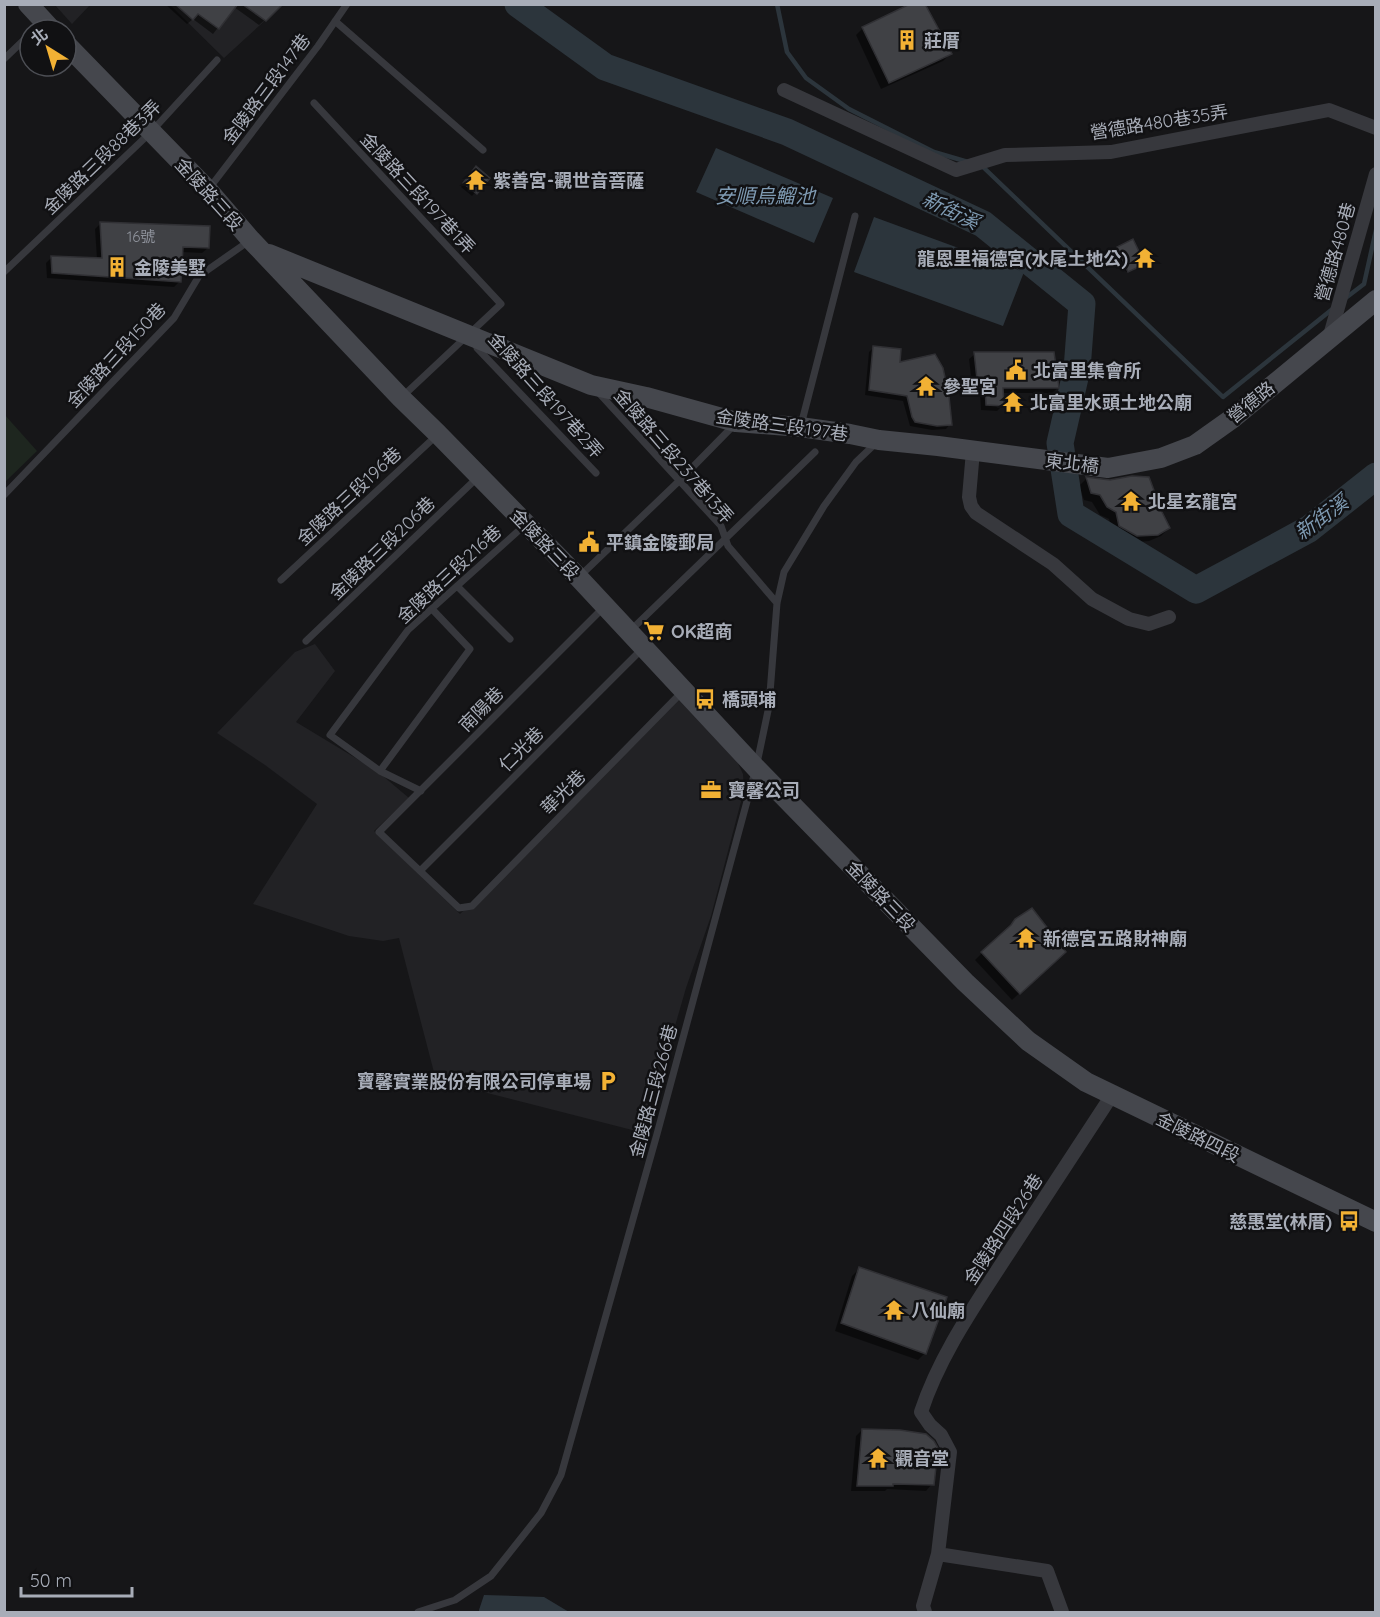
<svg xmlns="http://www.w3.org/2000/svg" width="1380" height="1617" font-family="Quicksand,'Noto Sans TC',sans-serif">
  <rect width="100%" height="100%" fill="#161618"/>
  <path fill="#222225" d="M55,5H90L72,24Z
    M170,5H282L224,58Z
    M315,644L335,671L296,722L377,771L409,798L374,831L460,914L583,796L681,697L736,759L743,774L744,790L711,916L686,988L644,1133L436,1080L399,938L383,941L349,936L253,904L317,804L265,765L217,733L295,652Z"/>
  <path fill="#1e261f" d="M4,414L37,451L5,482H4Z"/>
  <path fill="#2c353c" d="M716,148L833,198L814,243L696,192Z
    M874,217L1024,272L1003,326L854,272Z
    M484,1595L544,1597L569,1612H479V1610Z"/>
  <path fill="#0007" d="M165,4H283L259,25L234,7L213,34L193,19L187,24Z
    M863,28L950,54L943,61L881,89L856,35Z
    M473,172L488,178L472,196L461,187Z
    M101,223L208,248L202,253L182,252L180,281L174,287L47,278L46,263L52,257L97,259L95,229Z
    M1133,241L1142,265L1126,272L1116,250Z
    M874,347L899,364L950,424L946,429L932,430L910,426L903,401L865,395L869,352Z
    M975,354L1058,388L1052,393H1002L1003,405L997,411L981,410L980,393H973L969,359Z
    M1086,479L1107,481L1169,528L1161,536L1149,541L1129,543L1112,533L1109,519L1100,515L1092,502L1084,500L1079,486Z
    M982,953L1057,959L1012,1000L975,960Z
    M859,1269L925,1353L918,1360L835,1331L852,1276Z
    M862,1430L932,1484L926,1491L887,1489L885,1491H851L856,1436Z"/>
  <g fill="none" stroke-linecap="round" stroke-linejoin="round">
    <path stroke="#2c353c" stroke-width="4.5" d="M777,4L787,52L806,78L849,109L934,152L968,162
      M982,166L1223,397L1335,307
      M1343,300L1364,284L1376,230"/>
    <path stroke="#2c353c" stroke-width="27" d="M518,4L605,67L787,132L983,224L1082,304L1077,369L1060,443L1071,514L1196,590L1309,529L1376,476"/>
  </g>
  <path fill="#404145" stroke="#303034" stroke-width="1.5" d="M175,4H238L219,29L198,14L193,20Z
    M242,4H283L266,21Z
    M910,4H925L952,54L889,83L862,27Z
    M476,166L490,178L477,194L463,183Z
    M100,222L210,226L209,248L183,247L181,282L52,273L51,256L102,258Z
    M1133,239L1145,264L1128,272L1117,247Z
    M873,346L901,349L900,362L935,354L943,368L949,396L952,425L937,426L915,422L912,417L907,396L869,390Z
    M974,352H1054L1059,388H1003L1004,406L986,405L985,388H978Z
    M1132,476L1149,477L1162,512L1170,528L1158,535L1137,536L1119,526L1116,512L1107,507L1100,495L1091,493L1086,477L1110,480Z
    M1032,908L1066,952L1020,994L981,952L1011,925L1015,919Z
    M859,1267L947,1297L926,1354L841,1323Z
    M862,1429L900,1430L926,1434L934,1441L938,1448L934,1485L893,1484V1486H857Z"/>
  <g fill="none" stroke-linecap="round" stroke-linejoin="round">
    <path stroke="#37383d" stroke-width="7" d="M335,21L483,150
      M4,59L30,34
      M314,103L501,304L403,396
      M208,190L318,46L347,4
      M4,272L151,132L217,60
      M476,343L477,348L596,473
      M597,391L721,526L728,546L777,603
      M801,425L855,216
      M4,495L174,318L199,276L249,241
      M580,576L679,481L735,424
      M281,580L436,436
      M457,586L510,639
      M604,607L379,832L459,908L472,906L682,692
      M432,609L470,649L380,771L330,735L408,630L526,524
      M631,630L815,452
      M306,641L477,478
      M380,771L421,791
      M420,871L642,649
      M418,1612L455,1600L491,1576L541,1513L561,1475L657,1134L756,768L769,706L777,603L784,572L824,506L856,462L877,442"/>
    <path stroke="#37383d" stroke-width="14" d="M784,90L956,170L1005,155L1111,152L1329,110L1376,128
      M1329,339L1376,174
      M973,451L969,497L971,506L976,513L1053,564L1092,599L1129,619L1149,624L1169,617
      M938,1554L1047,1571L1062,1612
      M925,1612L923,1606L938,1554L950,1452L941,1435L930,1425L921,1412C939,1357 973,1308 1004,1260C1040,1205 1076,1150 1112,1095"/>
    <path stroke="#45474d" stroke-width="20" d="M28,4L52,30
      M66,44L208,190L251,240L401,398L438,434L578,577L756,768L965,982L1028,1041L1086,1082L1376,1222
      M269,254L591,385L646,397L736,422L800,427L850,434L879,440L938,446L1108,468L1161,458L1195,445L1233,418L1376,300"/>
  </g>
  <defs>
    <g id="building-bare" transform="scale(1.62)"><path d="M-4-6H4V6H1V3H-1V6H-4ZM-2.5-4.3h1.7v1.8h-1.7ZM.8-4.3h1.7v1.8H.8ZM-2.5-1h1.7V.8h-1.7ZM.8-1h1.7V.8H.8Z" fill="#f2b134" stroke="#111113" stroke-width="2.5" paint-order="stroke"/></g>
    <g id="temple-bare" transform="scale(1.62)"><path d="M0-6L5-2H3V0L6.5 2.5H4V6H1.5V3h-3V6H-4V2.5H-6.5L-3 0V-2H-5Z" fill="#f2b134" stroke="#111113" stroke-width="2.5" paint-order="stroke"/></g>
    <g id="civic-bare" transform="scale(1.62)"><path d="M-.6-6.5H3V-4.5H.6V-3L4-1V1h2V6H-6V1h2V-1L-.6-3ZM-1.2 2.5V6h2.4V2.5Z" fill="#f2b134" stroke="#111113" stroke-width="2.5" paint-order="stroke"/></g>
    <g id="supermarket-bare" transform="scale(1.62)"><path d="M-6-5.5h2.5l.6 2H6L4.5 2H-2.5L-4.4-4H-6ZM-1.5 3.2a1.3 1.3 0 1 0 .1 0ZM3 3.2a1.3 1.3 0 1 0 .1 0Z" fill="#f2b134" stroke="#111113" stroke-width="2.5" paint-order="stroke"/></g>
    <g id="bus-bare" transform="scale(1.62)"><path d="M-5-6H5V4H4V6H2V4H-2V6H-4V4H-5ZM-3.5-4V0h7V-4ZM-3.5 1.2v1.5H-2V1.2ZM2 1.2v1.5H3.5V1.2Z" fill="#f2b134" stroke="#111113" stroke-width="2.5" paint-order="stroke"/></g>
    <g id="office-bare" transform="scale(1.62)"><path d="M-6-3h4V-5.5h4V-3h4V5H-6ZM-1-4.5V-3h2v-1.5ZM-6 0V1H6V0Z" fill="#f2b134" stroke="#111113" stroke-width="2.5" paint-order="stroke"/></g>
    <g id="parking-bare" transform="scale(1.62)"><path d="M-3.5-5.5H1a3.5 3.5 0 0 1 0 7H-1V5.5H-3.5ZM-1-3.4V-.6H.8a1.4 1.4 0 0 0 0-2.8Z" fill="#f2b134" stroke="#111113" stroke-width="2.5" paint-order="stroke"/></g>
  </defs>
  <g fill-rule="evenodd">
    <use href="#building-bare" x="907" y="40"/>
    <use href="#temple-bare" x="476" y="180"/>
    <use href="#temple-bare" x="1145" y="258"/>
    <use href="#building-bare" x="117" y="267"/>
    <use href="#civic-bare" x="1016" y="370"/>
    <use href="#temple-bare" x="926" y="386"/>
    <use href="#temple-bare" x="1013" y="402"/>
    <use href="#temple-bare" x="1131" y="501"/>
    <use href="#civic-bare" x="589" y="542"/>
    <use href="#supermarket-bare" x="654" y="631"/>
    <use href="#bus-bare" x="705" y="699"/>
    <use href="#office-bare" x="711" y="790"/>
    <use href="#temple-bare" x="1026" y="938"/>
    <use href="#parking-bare" x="608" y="1081"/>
    <use href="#bus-bare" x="1349" y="1221"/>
    <use href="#temple-bare" x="894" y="1310"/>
    <use href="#temple-bare" x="878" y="1458"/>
  </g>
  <g text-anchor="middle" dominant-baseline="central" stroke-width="5" stroke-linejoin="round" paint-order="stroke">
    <g font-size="15" fill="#8e929b">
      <text x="141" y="236">16號</text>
    </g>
    <g font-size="18" font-weight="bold" fill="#a8adb8" stroke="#111113" text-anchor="start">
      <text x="924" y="40">莊厝</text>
      <text x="493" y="180">紫善宮-觀世音菩薩</text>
      <text x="1128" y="258" text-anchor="end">龍恩里福德宮(水尾土地公)</text>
      <text x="134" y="267">金陵美墅</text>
      <text x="1033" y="370">北富里集會所</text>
      <text x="943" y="386">參聖宮</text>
      <text x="1030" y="402">北富里水頭土地公廟</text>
      <text x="1148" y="501">北星玄龍宮</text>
      <text x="606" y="542">平鎮金陵郵局</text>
      <text x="671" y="631">OK超商</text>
      <text x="722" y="699">橋頭埔</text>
      <text x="728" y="790">寶馨公司</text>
      <text x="1043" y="938">新德宮五路財神廟</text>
      <text x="591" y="1081" text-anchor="end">寶馨實業股份有限公司停車場</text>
      <text x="1332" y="1221" text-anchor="end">慈惠堂(林厝)</text>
      <text x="911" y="1310">八仙廟</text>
      <text x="895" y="1458">觀音堂</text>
    </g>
    <g font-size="18" fill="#a8adb8" stroke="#111113">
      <text transform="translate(266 89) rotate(-53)">金陵路三段147巷</text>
      <text transform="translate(1159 122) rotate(-9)">營德路480巷35弄</text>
      <text transform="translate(102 157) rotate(-44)">金陵路三段88巷3弄</text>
      <text transform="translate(418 193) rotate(47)">金陵路三段197巷1弄</text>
      <text transform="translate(209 194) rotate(48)">金陵路三段</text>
      <text transform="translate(1335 252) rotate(-74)">營德路480巷</text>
      <text transform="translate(116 355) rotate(-47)">金陵路三段150巷</text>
      <text transform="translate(546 395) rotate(48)">金陵路三段197巷2弄</text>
      <text transform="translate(1251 402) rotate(-39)">營德路</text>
      <text transform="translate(782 425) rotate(8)">金陵路三段197巷</text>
      <text transform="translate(674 456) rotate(49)">金陵路三段237巷13弄</text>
      <text transform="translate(1072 463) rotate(7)">東北橋</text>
      <text transform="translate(349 496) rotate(-43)">金陵路三段196巷</text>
      <text transform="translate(545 544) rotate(46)">金陵路三段</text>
      <text transform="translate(382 548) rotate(-44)">金陵路三段206巷</text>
      <text transform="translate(449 574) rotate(-43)">金陵路三段216巷</text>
      <text transform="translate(481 709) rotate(-45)">南陽巷</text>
      <text transform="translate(521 749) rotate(-45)">仁光巷</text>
      <text transform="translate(563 792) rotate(-45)">華光巷</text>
      <text transform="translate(881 896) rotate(46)">金陵路三段</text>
      <text transform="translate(653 1091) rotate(-75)">金陵路三段266巷</text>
      <text transform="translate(1198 1137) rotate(26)">金陵路四段</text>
      <text transform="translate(1003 1229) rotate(-57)">金陵路四段26巷</text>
    </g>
    <g font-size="20" font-style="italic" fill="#7f9bb3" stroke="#111113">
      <text x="765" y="195">安順烏鰡池</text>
      <text transform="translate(951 210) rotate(26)">新街溪</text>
      <text transform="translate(1321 517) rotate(-36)">新街溪</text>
    </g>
  </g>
  <rect width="1380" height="1617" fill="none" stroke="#a8adb8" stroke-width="12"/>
  <g transform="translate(48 48) rotate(323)"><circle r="28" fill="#111113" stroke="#4d4f55" stroke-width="1.5"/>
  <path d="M0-4.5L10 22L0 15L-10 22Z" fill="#f2b134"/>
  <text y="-9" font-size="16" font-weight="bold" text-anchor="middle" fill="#a8adb8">北</text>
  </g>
  <path d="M21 1587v9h111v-9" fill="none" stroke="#a8adb8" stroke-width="3"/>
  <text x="30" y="1587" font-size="18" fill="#a8adb8" stroke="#111113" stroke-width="4.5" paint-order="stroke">50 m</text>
</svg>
